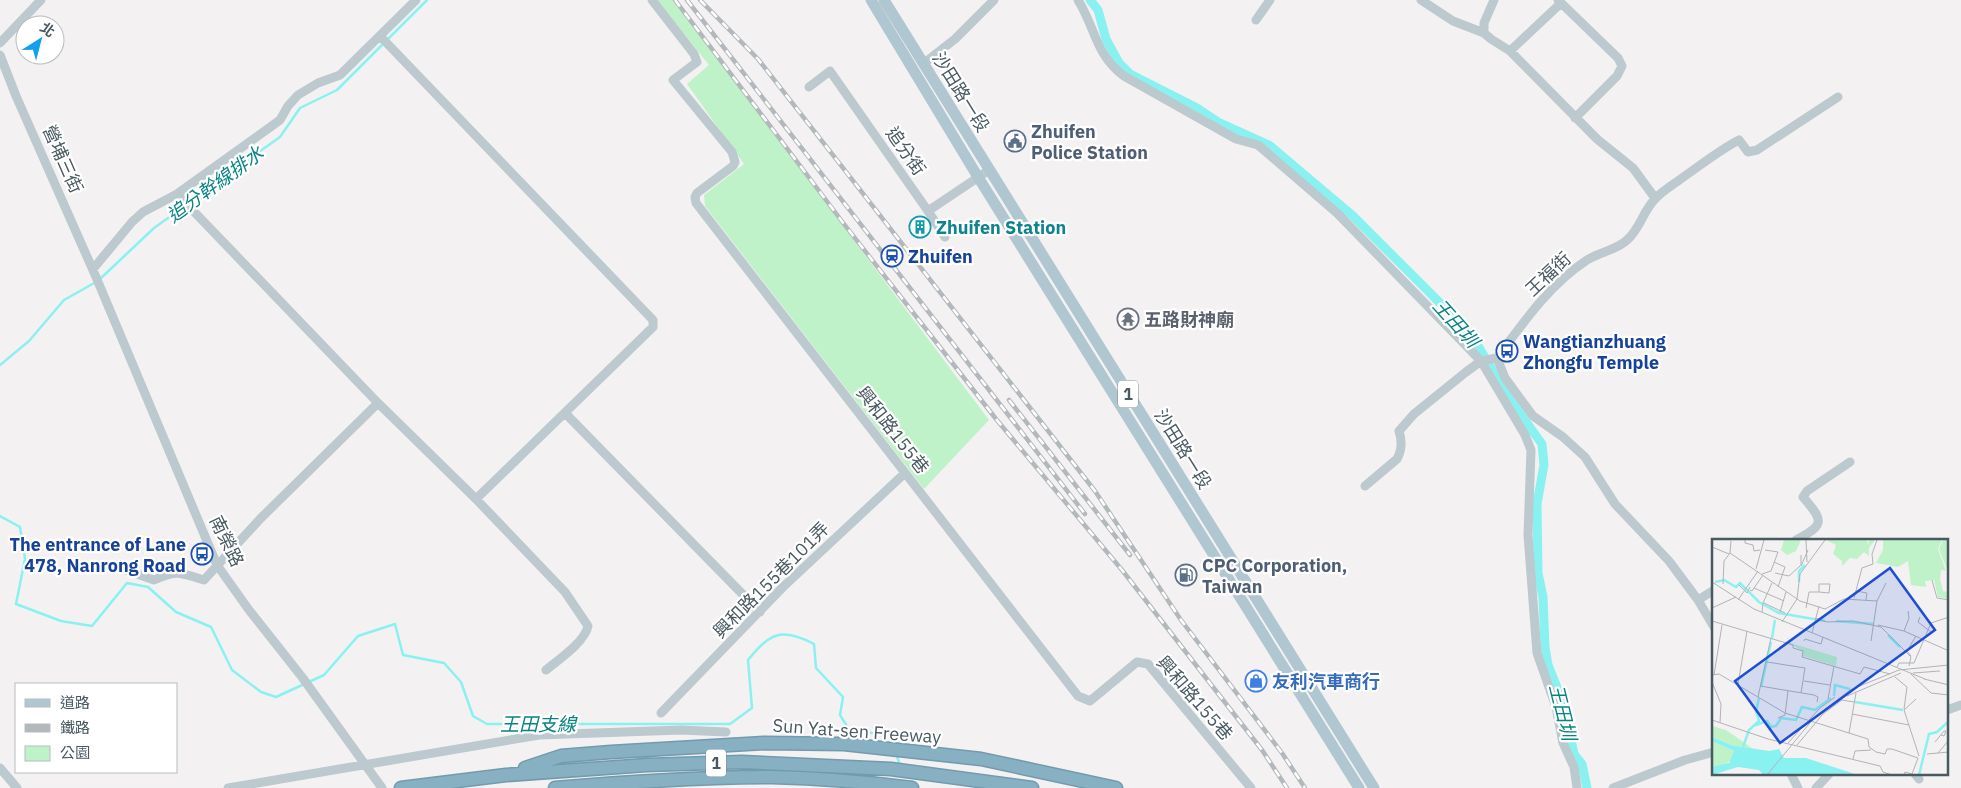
<svg xmlns="http://www.w3.org/2000/svg" width="1961" height="788" font-family="'IBM Plex Sans','Noto Sans TC',sans-serif">
  <rect width="100%" height="100%" fill="#f4f1f2"/>
  <path fill="#bff2c8" d="M657,0H673L989,420L924,489L705,206L704,195L744,164L687,84L709,65Z"/>
  <g fill="none" stroke-linecap="round" stroke-linejoin="round">
    <path stroke="#8af1f1" stroke-width="2.5" d="M388,39L427,0
      M189,202L280,137L300,108L337,90L384,43
      M100,279L154,228L185,206
      M0,365L29,341L64,300L96,282
      M0,516L20,527L25,559L16,604L61,621L92,626L127,583L148,587L176,612L211,627L232,670L261,692L276,697L324,675L358,636L395,624L403,655L444,663L461,682L473,716L487,724H730L752,708L748,660C770,633 781,627 814,644L816,668L843,697L840,715L848,728L891,737L894,746
      M896,754L900,765"/>
    <path stroke="#8af1f1" stroke-width="9" d="M1090,0L1098,10L1106,39L1119,63L1130,74L1197,108L1218,122L1269,145L1353,216L1471,334L1509,398L1542,444L1544,465L1537,504L1538,573L1543,597L1545,647L1548,665L1562,700L1574,754L1582,764L1587,788"/>
    <g stroke="#729bae" stroke-width="15">
      <path id="highway" d="M525,768L561,756L611,752L764,743L844,744L981,759L1116,788
        M401,788L506,775L647,765L742,762L891,769L1032,788
        M555,788C627,782 700,777 772,777C818,778 866,782 912,788"/>
    </g>
    <path stroke="#bcc9ce" stroke-width="9" d="M652,0L694,54L697,62L673,80L732,152L735,162L733,166L697,193L695,197L696,203L1078,696L1090,701L1137,662L1148,664L1251,788
      M1078,0C1095,27 1096,56 1124,76L1236,139L1258,145L1337,213L1481,361L1525,435L1531,450L1528,535L1537,653L1556,707L1563,743L1574,767L1577,788
      M1421,0L1453,21L1484,33L1491,39L1510,51L1597,139L1633,168L1655,198
      M1558,0L1618,58L1622,66L1617,76L1575,118
      M1256,20L1270,0
      M1484,33V23L1494,0
      M380,36L653,320V327L476,499
      M0,43L41,0
      M1510,51L1561,3
      M0,55L16,96L96,277L217,565L249,610L302,677L382,788
      M923,64L955,39L994,0
      M809,87L830,71L928,211L989,170
      M177,194L378,403L476,499L565,592L588,626C585,642 558,660 546,670
      M928,211L945,237
      M93,269L132,222L143,212L177,194L280,120L288,106L298,95L318,83L340,75L416,0
      M1497,358C1523,323 1549,285 1587,260C1599,252 1617,250 1627,240C1640,229 1643,211 1655,199C1662,191 1673,185 1682,178C1701,165 1718,151 1739,140L1748,152L1757,150L1838,97
      M1497,358L1505,378L1533,416L1563,437L1585,457L1615,504L1669,561L1698,600L1714,627
      M565,413L760,612
      M1365,486L1397,459C1402,450 1402,440 1399,431L1414,414L1466,372L1481,361L1497,358
      M1796,540C1825,525 1824,521 1803,497L1807,491L1850,462
      M123,569L154,580C178,569 180,573 204,580L261,518L378,403
      M1698,600L1714,590
      M1947,710L1961,705
      M661,713L783,587L905,473
      M0,768L17,788
      M1791,774L1798,788
      M1915,774L1919,779
      M228,788L539,735L681,730L726,732
      M1613,788L1685,760L1714,752
      M1816,788L1829,774"/>
    <path stroke="#b0c7d1" stroke-width="11" d="M871,0L978,177L1359,788
      M884,0L1374,788"/>
    <use href="#highway" stroke="#87b0c2" stroke-width="12"/>
    <g stroke="#b3b8bc" stroke-width="4.5">
      <path id="rail" d="M675,0L844,224L996,419L1122,570L1262,750L1287,788
        M687,0L1085,514
        M700,0L758,59L1095,491L1181,620L1282,753L1305,788
        M1009,400L1130,555"/>
    </g>
    <use href="#rail" stroke="#fff" stroke-width="2.5" stroke-dasharray="8" stroke-linecap="butt"/>
  </g>
  <defs>
    <g id="civic-ring" transform="scale(1.125)"><circle r="9.5" fill="#fff" stroke="#5c6f8a" stroke-width="1.5"/><path d="M-.6-6.5H3V-4.5H.6V-3L4-1V1h2V6H-6V1h2V-1L-.6-3ZM-1.2 2.5V6h2.4V2.5Z" fill="#5c6f8a"/></g>
    <g id="building-ring" transform="scale(1.125)"><circle r="9.5" fill="#fff" stroke="#0f9aa8" stroke-width="1.5"/><path d="M-4-6H4V6H1V3H-1V6H-4ZM-2.5-4.3h1.7v1.8h-1.7ZM.8-4.3h1.7v1.8H.8ZM-2.5-1h1.7V.8h-1.7ZM.8-1h1.7V.8H.8Z" fill="#0f9aa8"/></g>
    <g id="station-ring" transform="scale(1.125)"><circle r="9.5" fill="#fff" stroke="#1a4fb4" stroke-width="1.5"/><path d="M-3-6H3Q5-6 5-4V2Q5 4 3 4L4.5 6H3L1.5 4h-3L-3 6H-4.5L-3 4Q-5 4-5 2V-4Q-5-6-3-6ZM-3.5-4v3h7v-3ZM-3.5 1v1.5H-2V1ZM2 1v1.5H3.5V1Z" fill="#1a4fb4"/></g>
    <g id="temple-ring" transform="scale(1.125)"><circle r="9.5" fill="#fff" stroke="#6b7280" stroke-width="1.5"/><path d="M0-6L5-2H3V0L6.5 2.5H4V6H1.5V3h-3V6H-4V2.5H-6.5L-3 0V-2H-5Z" fill="#6b7280"/></g>
    <g id="bus-ring" transform="scale(1.125)"><circle r="9.5" fill="#fff" stroke="#1a4fb4" stroke-width="1.5"/><path d="M-5-6H5V4H4V6H2V4H-2V6H-4V4H-5ZM-3.5-4V0h7V-4ZM-3.5 1.2v1.5H-2V1.2ZM2 1.2v1.5H3.5V1.2Z" fill="#1a4fb4"/></g>
    <g id="fuel-ring" transform="scale(1.125)"><circle r="9.5" fill="#fff" stroke="#5c6f8a" stroke-width="1.5"/><path d="M-5.5-6h7V0h2V4h1.3V-2.5L3-4.5l.8-.8L6-3V5H2.5V1h-1V6h-7ZM-4.2-4.7v3.2H.2V-4.7Z" fill="#5c6f8a"/></g>
    <g id="shop-ring" transform="scale(1.125)"><circle r="9.5" fill="#fff" stroke="#3f7fe0" stroke-width="1.5"/><path d="M-5-2.5h2.3a2.7 3.5 0 0 1 5.4 0H5L5.5 6h-11ZM-1.5-2.5h3a1.5 2.3 0 0 0-3 0Z" fill="#3f7fe0"/></g>
  </defs>
  <g fill-rule="evenodd">
    <use href="#civic-ring" x="1015" y="141"/>
    <use href="#building-ring" x="920" y="227"/>
    <use href="#station-ring" x="892" y="256"/>
    <use href="#temple-ring" x="1128" y="319"/>
    <use href="#bus-ring" x="1507" y="351"/>
    <use href="#bus-ring" x="202" y="554"/>
    <use href="#fuel-ring" x="1186" y="575"/>
    <use href="#shop-ring" x="1256" y="681"/>
  </g>
  <g text-anchor="middle" dominant-baseline="central" stroke-width="4.5" stroke-linejoin="round" paint-order="stroke">
    <g fill="#fff" stroke="#7f8b90" stroke-width="1">
      <rect x="1118" y="380.5" width="20" height="27" rx="4"/>
      <rect x="706" y="749.5" width="20" height="27" rx="4"/>
    </g>
    <g font-size="16" font-weight="bold" fill="#485960">
      <text x="1128" y="394">1</text>
      <text x="716" y="763">1</text>
    </g>
    <g font-size="18" fill="#485960" stroke="#fff">
      <text transform="translate(961 92) rotate(58)">沙田路一段</text>
      <text transform="translate(906 151) rotate(55)">追分街</text>
      <text transform="translate(63 159) rotate(66)">營埔三街</text>
      <text transform="translate(1548 274) rotate(-43)">王福街</text>
      <text transform="translate(893 430) rotate(52)">興和路155巷</text>
      <text transform="translate(1183 449) rotate(58)">沙田路一段</text>
      <text transform="translate(227 541) rotate(64)">南榮路</text>
      <text transform="translate(771 580) rotate(-45)">興和路155巷101弄</text>
      <text transform="translate(1195 698) rotate(49)">興和路155巷</text>
      <text transform="translate(857 731) rotate(4)">Sun Yat-sen Freeway</text>
    </g>
    <g font-size="18" font-weight="bold" fill="#4e5e75" stroke="#fff" text-anchor="start">
      <text x="1031" y="131">Zhuifen<tspan x="1031" dy="21">Police Station</tspan></text>
      <text x="1202" y="565">CPC Corporation,<tspan x="1202" dy="21">Taiwan</tspan></text>
    </g>
    <g font-size="18" font-weight="bold" fill="#0d838f" stroke="#fff" text-anchor="start">
      <text x="936" y="227">Zhuifen Station</text>
    </g>
    <g font-size="18" font-weight="bold" fill="#164399" stroke="#fff" text-anchor="start">
      <text x="908" y="256">Zhuifen</text>
      <text x="1523" y="341">Wangtianzhuang<tspan x="1523" dy="21">Zhongfu Temple</tspan></text>
      <text x="186" y="544" text-anchor="end">The entrance of Lane<tspan x="186" dy="21">478, Nanrong Road</tspan></text>
    </g>
    <g font-size="18" font-weight="bold" fill="#5b616d" stroke="#fff" text-anchor="start">
      <text x="1144" y="319">五路財神廟</text>
    </g>
    <g font-size="18" font-weight="bold" fill="#366cbe" stroke="#fff" text-anchor="start">
      <text x="1272" y="681">友利汽車商行</text>
    </g>
    <g font-size="19" font-style="italic" fill="#098484" stroke="#fff">
      <text transform="translate(215 184) rotate(-36)">追分幹線排水</text>
      <text transform="translate(1456 323) rotate(48)">王田圳</text>
      <text transform="translate(1563 712) rotate(76)">王田圳</text>
      <text x="538" y="724">王田支線</text>
    </g>
  </g>
  <g transform="translate(1712 539)">
    <rect width="236" height="236" fill="#f4f1f2"/>
    <path d="M72,1H95H89L84,12L75,16L69,11ZM114,1H155L156,6L157,1H163L157,9V17L152,13L145,20L138,19L130,27V22L121,15L124,6ZM171,1H230L226,10L234,32L229,31L228,40L231,52L236,53V60L226,58L222,41L213,42L214,48L199,46L196,22L186,28L164,24L171,11ZM231,1H236V33L227,10ZM72,102L125,118L124,127L91,117V112ZM0,187L14,191L40,209L19,206L0,198ZM0,202L22,212L21,219L13,226L0,228Z" fill="#bff2c8"/>
    <path d="M0,198L19,206L57,212L67,210L72,219H94L146,236H51L47,231L26,228L0,236V228L17,224L22,212L0,202Z" fill="#8af1f1"/>
    <path fill="none" stroke="#8af1f1" stroke-width="2.5" d="M3,43L12,41L24,48L28,44L47,63L67,74L113,82M87,43V32L93,26M124,82L162,85M176,96L188,108M60,99L63,81M49,148L59,103M122,157L123,146L138,150M143,163L191,171M41,187L55,182L59,188L64,187L69,179L84,181L90,168L103,171L119,159M31,208L37,191L47,182L44,172L47,159M207,236L217,195L225,193L237,182"/>
    <path fill="none" stroke="#afb4b8" stroke-width="1" d="M33,1V4L41,6L42,12L48,11M94,1L95,23M0,8L17,15M18,14L88,62L113,70L132,60L165,62M89,16V27L96,11M62,23L73,28L66,48M44,30L52,1M63,34L77,37L88,27M50,35L59,32L66,13L53,11M220,41L225,59L237,61M0,43L42,70L213,140M11,45L12,22L18,14L19,2M27,46L35,54L38,48M42,49L72,62M38,51L40,52L51,36M144,52L155,54L154,61M142,59L150,29L161,25L160,15L165,1M26,61L46,32M52,64L73,74M0,69L24,58M94,69L97,53H107L117,54L118,45H107V53M50,73L51,64L60,44M68,73L74,53M208,78L206,83L219,93M103,79L115,83L141,82L169,88L199,118L197,127M0,82L81,106V109L91,112L90,118L148,135L152,128L178,135M70,83L85,60L88,35L113,1M166,86L192,92L237,112M192,92L197,79L196,72M100,94L107,67M92,102L93,100L109,105L111,98M159,102L165,62L174,44M199,117L195,112L204,97M55,123L93,129L89,154M185,128L187,124H202L219,84L237,78M201,134L228,132M199,135L219,154L237,156M0,136L7,135L73,174L156,200L157,208L164,213L173,215L175,210H180L206,219M2,136L10,86M183,138L195,148L192,170M212,140L237,146M92,142L118,146M0,143L9,165L8,184M26,145L35,92M48,147L102,156L106,158L105,163M135,157L189,134M46,158L59,99M116,160L122,127M204,160L192,171L207,217M140,175L197,186M66,179L73,176L76,152M0,181L56,200L168,227L171,233L180,236M137,194L144,154M223,203L232,192H234L232,197L229,196M76,204L108,169L123,158M85,206L111,175L130,161L142,163M226,214L237,201M215,215L237,213M141,220L143,212L159,211M55,236L102,179L138,151L187,131L237,126M192,236L193,233L200,235L206,219"/>
    <path fill="#1d4ed8" fill-opacity="0.15" stroke="#1d4ed8" stroke-width="2.5" d="M178,29L223,91L68,204L23,142Z"/>
    <rect width="236" height="236" fill="none" stroke="#485960" stroke-width="2.5"/>
  </g>
  <rect x="15" y="683" width="162" height="90" fill="#ffffff" stroke="#b6bdbf"/>
  <rect x="25" y="699" width="25" height="8" fill="#b0c7d1" stroke="#b6bdbf"/>
  <text x="60" y="708" font-size="15" fill="#485960">道路</text>
  <rect x="25" y="724" width="25" height="8" fill="#b3b8bc" stroke="#b6bdbf"/>
  <text x="60" y="733" font-size="15" fill="#485960">鐵路</text>
  <rect x="25" y="746" width="25" height="15" fill="#bff2c8" stroke="#b6bdbf"/>
  <text x="60" y="758" font-size="15" fill="#485960">公園</text>
  <g transform="translate(40 40) rotate(36)"><circle r="24" fill="#ffffff" stroke="#b6bdbf"/>
  <path d="M0-4L9 19L0 12L-9 19Z" fill="#119fee"/>
  <text y="-8" font-size="14" font-weight="bold" text-anchor="middle" fill="#485960">北</text>
  </g>
</svg>
